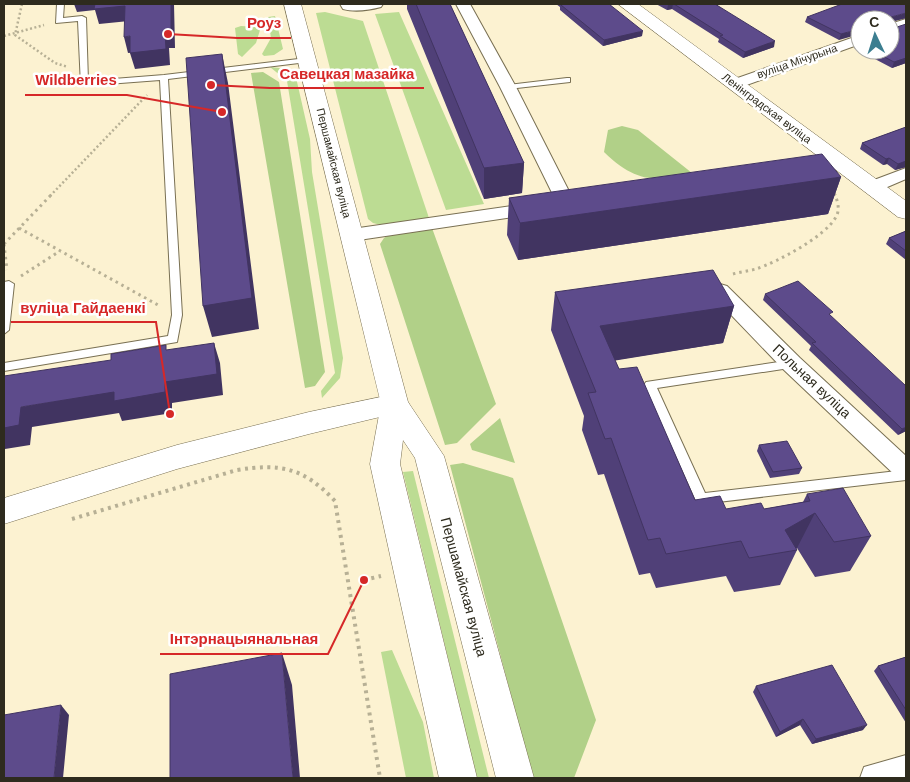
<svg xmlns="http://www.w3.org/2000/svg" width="910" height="782" font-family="Helvetica,sans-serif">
  <rect width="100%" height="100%" fill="#fcf2d1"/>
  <path fill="#bcdc93" d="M325,12L363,21L429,218L381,225L373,223L368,219L316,13Z
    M399,12L484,204L446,210L375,14Z
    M275,16L283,49L274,55L264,56L262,54L271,38L268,17Z
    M241,26L256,27L260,30L256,43L242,57L238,54L235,28Z
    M270,67L289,69L295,73L310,139L312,172L343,358L340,378L322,398L321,391L335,373L287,81Z
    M413,471L489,778H477L403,472Z
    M392,650L423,722L434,778H406L381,652Z"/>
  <path fill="#b1d088" d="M263,72L279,82L325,372L315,386L305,388L251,73Z
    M622,126L638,130L697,177C654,180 637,184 604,152L608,130Z
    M432,228L496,404L457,443L445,445L380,244L384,238L389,235Z
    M500,418L515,463L472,450L470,444Z
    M463,463L513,478L596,720L574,778H533L450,465Z"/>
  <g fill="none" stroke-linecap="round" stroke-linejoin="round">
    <g stroke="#797053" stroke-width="2">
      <path id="lane" d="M57,4H64L63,18L82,16L86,18L88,81L164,75L307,58L311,60L307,62L168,79L182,315L177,342L4,371V363L168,336L172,315L160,80L81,86L78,21L56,23Z
        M567,78H570V82L508,89L504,87L508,85Z
        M9,281L14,284L9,330L4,334V282Z
        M792,360L797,364L796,367L657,388L705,493L906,470V480L701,504L697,503L644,385L646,382Z"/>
    </g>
    <g stroke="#797053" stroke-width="2">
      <path id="street" d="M340,4H383L381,7C370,10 354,12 343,9Z
        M456,4H470L516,87L576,205L574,209L567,211L560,209L558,205L500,87Z
        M906,19V28L890,33V24Z
        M860,35V44L741,87H729L727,84L729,81Z
        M906,168V179L878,191L872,192L866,191L863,187L866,183Z
        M539,202L546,204L548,208L546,212L352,241L345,239L342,235L345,231L352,229Z
        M720,284L727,286L800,358L906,456V480L897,477L784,370L713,296L710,291L713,286Z
        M906,755V778H860L864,767Z"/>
    </g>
    <g stroke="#797053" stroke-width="1">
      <path id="secondary" d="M618,4H638L906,201V219L898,217Z
        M395,394L405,397L409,404L405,411L309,434L177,469L4,524V498L177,445L309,412Z"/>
    </g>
    <g stroke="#797053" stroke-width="1">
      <path id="primary" d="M284,4H301L408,402L444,456L534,778H496L415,458L403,440L400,464L477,778H439L370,464L381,404Z"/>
    </g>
    <path stroke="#b7b095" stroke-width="2.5" stroke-dasharray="2 2.5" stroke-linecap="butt" d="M22,4L15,35L55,63L68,67
      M4,36L44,25
      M832,190L836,196
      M50,196L147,95"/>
    <path stroke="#b7b095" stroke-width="3" stroke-dasharray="2.5 4" stroke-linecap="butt" d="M19,228L158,305
      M4,244L51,195
      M4,244L7,270
      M733,274C740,272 748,271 756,269C777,262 825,237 836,217C840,210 838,202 835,195
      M21,276L60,251"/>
    <path stroke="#b7b095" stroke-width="4" stroke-dasharray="3 4.5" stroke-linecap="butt" d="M72,519L237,470C281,463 304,468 335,501L380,778
      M364,580L381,576"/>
    <use href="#lane" fill="#fff" fill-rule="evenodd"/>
    <use href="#street" fill="#fff" fill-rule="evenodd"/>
    <use href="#secondary" fill="#fff" fill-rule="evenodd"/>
    <use href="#primary" fill="#fff" fill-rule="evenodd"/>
  </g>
  <path fill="#504078" d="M407,4H450L524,163L522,193L484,199L407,9Z
    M556,4H609L642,36L603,46L560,10V7Z
    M656,4H715L774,47L743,58L718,42L719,39L672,9L667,10Z
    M807,17L906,18L891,22V29L906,63L892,68L854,48L856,42L860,41V50H890L860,20L839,40L805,22Z
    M906,127V167L895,170L887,164L883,165L860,149L862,143Z
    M841,177L828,214L518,260L507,235L509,198Z
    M906,231V260L886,244L889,238Z
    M555,292L734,306L723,343L615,360L619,369L695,500L726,509H764L803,502L807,494L871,536L850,571L815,577L797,548L796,549L797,550L780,585L734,592L726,576L656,588L650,573L639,575L604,474L598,475L582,430L584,416L551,330Z
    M765,294L831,316L906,431L898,435L809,350L811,346L763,300Z
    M759,445L802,468L799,474L770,478L757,451Z
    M906,657V723L874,671L878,666Z
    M756,686L863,730L812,744L800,725L776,737L753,692Z"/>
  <path fill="#413461" d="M74,4H98L125,6L129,21L99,24L95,10L77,12Z
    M171,4H174L175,48H169L170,65L135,69L130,53L165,33Z
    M671,4H673L672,9L667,10L668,5Z
    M906,13V18L890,22L891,17Z
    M860,29V34L839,40L841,34Z
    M643,31L642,36L603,46L604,40Z
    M130,36L135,52L128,53L124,37Z
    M775,41L774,47L743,58L745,52Z
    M222,54L228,83L259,329L212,337L203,306Z
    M906,58V63L892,68L894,62Z
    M889,158L887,164L883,165L886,159Z
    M906,161V167L895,170L898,164Z
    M524,163L522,193L484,199V168Z
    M841,177L828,214L518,260L520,223Z
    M734,306L723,343L594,364L600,326Z
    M214,343L220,363L223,395L172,403V413L122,421L119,413L32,427L30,445L5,449L4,464V428L21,407L165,382Z
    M906,427V431L898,435L902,429Z
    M815,513L797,548L792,551L785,530Z
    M282,653L292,685L300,778H293Z
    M61,705L69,715L63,778H54Z
    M803,719L800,725L776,737L780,732Z
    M867,725L863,730L812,744L816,739Z"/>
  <path fill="#5d4b8b" stroke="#413461" d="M95,4H171V32L165,33L166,49L130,53V36L124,37L125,6L94,9Z
    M416,4H450L524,163L484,168Z
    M564,4H609L643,31L604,40L561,5Z
    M674,4H715L775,41L745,52L720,36L723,35Z
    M842,4H906V13L891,17V29L906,24V58L894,62L871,50H890V20H860V29L841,34L807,17Z
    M860,41V44L856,42Z
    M222,54L252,298L203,306L186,58Z
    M906,127V161L898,164L889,158L886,159L862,143Z
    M822,154L841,177L520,223L509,198Z
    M906,231V251L889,238Z
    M713,270L734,306L600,326L619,369L637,367L695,500L720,496L726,509L761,503L764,509L810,501L807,494L843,488L871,536L834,542L815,513L785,530L797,550L749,558L741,541L666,554L660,538L648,540L611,438L605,439L588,393L596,392L555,292Z
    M798,281L833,312L829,314L906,386V427L902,429L812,343L816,342L765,294Z
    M214,343L217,374L165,382V392L114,401V392L21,407L19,425L4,428V376L111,360V354L166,345V350Z
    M787,441L802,468L773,472L759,445Z
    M282,653L293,778H170V674Z
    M906,657V710L878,666Z
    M832,665L867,725L816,739L803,719L780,732L756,686Z
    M61,705L54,778H4V715Z"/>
  <g text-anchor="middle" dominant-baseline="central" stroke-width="5" stroke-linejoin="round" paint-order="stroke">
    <g font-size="11" fill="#2e2b1e" stroke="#fff">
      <text transform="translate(797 61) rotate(-19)">вуліца Мічурына</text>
      <text transform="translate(767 108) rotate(37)">Ленінградская вуліца</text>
      <text transform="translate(334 163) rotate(76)">Першамайская вуліца</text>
    </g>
    <g font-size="14" fill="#2e2b1e" stroke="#fff">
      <text transform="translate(812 381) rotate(43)">Польная вуліца</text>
      <text transform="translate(464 587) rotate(75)">Першамайская вуліца</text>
    </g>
  </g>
  <path fill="none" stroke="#d62828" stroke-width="2" d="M168 34L237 38H291M211 85L270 88H424M222 112L127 95H25M170 414L156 322H11M364 580L328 654H160"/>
  <g fill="#d62828" stroke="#fff" stroke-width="2">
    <circle cx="168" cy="34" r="5"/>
    <circle cx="211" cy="85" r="5"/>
    <circle cx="222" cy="112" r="5"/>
    <circle cx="170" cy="414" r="5"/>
    <circle cx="364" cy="580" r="5"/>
  </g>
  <g font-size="15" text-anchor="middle" font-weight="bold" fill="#d62828" stroke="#fff" stroke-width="5" stroke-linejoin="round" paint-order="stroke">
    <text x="264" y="28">Роуз</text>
    <text x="347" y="79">Савецкая мазайка</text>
    <text x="76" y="85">Wildberries</text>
    <text x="83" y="313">вуліца Гайдаенкі</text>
    <text x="244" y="644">Інтэрнацыянальная</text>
  </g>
  <rect width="910" height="782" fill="none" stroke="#2e2b1e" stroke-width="10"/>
  <g transform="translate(875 35) rotate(356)"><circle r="24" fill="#ffffff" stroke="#abaaa5"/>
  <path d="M0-4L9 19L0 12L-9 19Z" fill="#3c7e90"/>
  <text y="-8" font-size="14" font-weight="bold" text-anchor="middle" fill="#2e2b1e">С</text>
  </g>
</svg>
